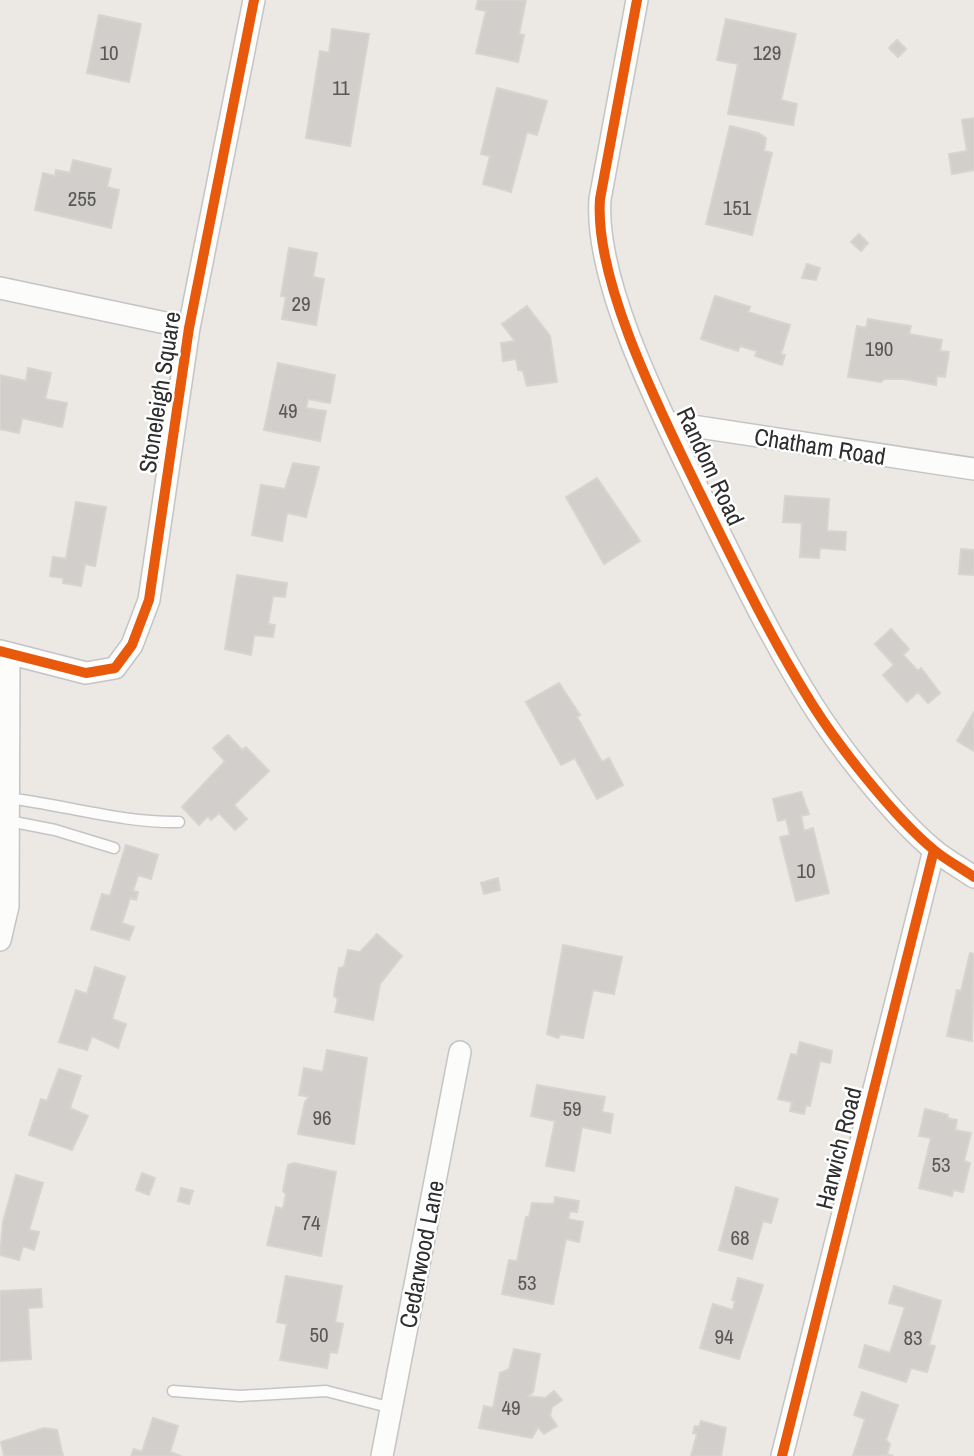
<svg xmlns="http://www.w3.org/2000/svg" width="974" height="1456" font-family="'Archivo Narrow',sans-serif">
  <rect width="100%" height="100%" fill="#ece8e4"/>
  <path fill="#d1cecb" stroke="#d7d4d0" stroke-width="2" d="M478,0H526L519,34L524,35L518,62L476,53L486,11L476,9Z
    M99,15L141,24L129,82L87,73Z
    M726,19L796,34L781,100L797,104L793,125L728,114L738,64L717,60Z
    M332,29L369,34L350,146L306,138L320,51L329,53Z
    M897,40L906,49L898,57L889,48Z
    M497,88L547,101L537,135L527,132L511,192L483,184L490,156L481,154Z
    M974,118V170L952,174L949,154L967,151L962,120Z
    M730,126L758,133L766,138L764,151L772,153L752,235L706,224Z
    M73,160L111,169L107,187L119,190L111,228L35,210L43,173L55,176L56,170L70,173Z
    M859,234L868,243L861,251L851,242Z
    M289,248L317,253L313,277L324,279L316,325L282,319L286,297L281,296Z
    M807,264L820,268L816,280L802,278Z
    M715,296L750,307L748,312L790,325L781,354L785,355L782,365L755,356L757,351L740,346L738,351L701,339Z
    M527,306L550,336L557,382L527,386L523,371L518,370L516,359L503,361L501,343L515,341L502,324Z
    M868,319L911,326L909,334L942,340L940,351L949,352L945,377L937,376L936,385L904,379H884L881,382L848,377L857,326L866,328Z
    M278,363L335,375L330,403L308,399L306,408L326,411L320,441L264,430Z
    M28,368L51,373L45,399L67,403L62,427L22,418L19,433L0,429V375L26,381Z
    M293,463L319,467L306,517L287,513L282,541L252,535L261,485L285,489Z
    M597,478L640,541L604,564L566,497Z
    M785,496L829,499L827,531L846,532L845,550L820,548L819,558L800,557L802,523L783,522Z
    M76,502L106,507L95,566L85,564L81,586L63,583V578L50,576L53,557L66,559Z
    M961,549L974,550V575L959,574Z
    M237,575L287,583L285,597L273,596L268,624L275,625L273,637L254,635L251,655L225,649Z
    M891,629L909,649L903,655L918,671L921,668L940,693L928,703L918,692L907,702L883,675L894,665L875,644Z
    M559,683L580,715L577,717L602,762L609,758L623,785L597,799L575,758L561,765L526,702Z
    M974,712V751L957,741Z
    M228,735L242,750L246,747L269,771L234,805L247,819L235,830L219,813L211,820L208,816L199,825L182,807L225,761L213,748Z
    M801,792L809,814L801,816L804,831L813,828L829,893L796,901L780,837L790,835L786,819L778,821L773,799Z
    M126,845L158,855L151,879L138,875L133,891L138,892L136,900L130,898L122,923L134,927L129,940L91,929L102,894L110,896Z
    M498,878L500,890L484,894L481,883Z
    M377,934L402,956L380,984L373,1020L335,1012L338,999L334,996L335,988L339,968L344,967L348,950L360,952Z
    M563,945L622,957L614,994L593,990L583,1038L561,1034L558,1038L547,1034Z
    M970,953L974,954L972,1041L947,1036L957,990L961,991Z
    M95,967L125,977L112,1019L126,1024L118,1048L92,1036L87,1050L59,1042L76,990L87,994Z
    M800,1042L832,1051L830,1063L820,1061L810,1106L806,1105L804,1114L790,1111L792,1102L778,1099L791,1054L797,1055Z
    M327,1050L367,1058L354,1144L298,1134L305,1102L309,1097L299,1095L304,1068L323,1072Z
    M59,1069L81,1076L70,1108L88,1116L72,1150L29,1135L41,1099L47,1101Z
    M537,1085L605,1097L602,1112L613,1114L610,1133L582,1127L574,1171L546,1166L555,1121L531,1116Z
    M925,1109L948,1115L947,1118L957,1120L955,1130L971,1133L964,1161L970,1163L963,1192L953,1190L952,1196L919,1188L931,1138L919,1136Z
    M294,1163L336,1172L321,1256L267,1245L276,1207L283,1209L286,1194L283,1191L288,1165Z
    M142,1173L155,1178L149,1195L136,1190Z
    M16,1175L43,1183L29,1230L39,1232L34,1250L23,1246L19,1260L0,1255L3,1222Z
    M736,1187L778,1199L771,1223L763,1221L752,1259L719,1250Z
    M181,1188L193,1191L189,1204L178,1201Z
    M555,1197L579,1201L577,1212L570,1211L568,1219L583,1222L579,1242L566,1239L553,1304L502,1294L509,1260L517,1261L526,1217H529L532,1203L554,1204Z
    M286,1276L342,1286L335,1322L343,1324L337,1353L330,1352L327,1368L280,1360L287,1324L277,1322Z
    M738,1278L763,1285L739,1359L700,1348L713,1304L733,1310L735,1301L732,1300Z
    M894,1286L941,1301L929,1345L935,1346L927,1372L911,1368L906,1382L859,1367L865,1345L890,1353L905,1307L889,1303Z
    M41,1289L42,1307L28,1308L31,1359L0,1361V1291Z
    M514,1349L540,1354L533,1392L528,1396L545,1398L554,1391L562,1400L552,1407L550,1416L557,1426L544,1434L538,1427L532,1438L479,1428L484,1406L493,1408L500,1373L509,1369Z
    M862,1392L898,1405L886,1440L890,1444L887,1454L893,1456H853L865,1419L854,1415Z
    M153,1418L178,1426L170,1452L181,1456H131L134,1449L142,1452Z
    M701,1421L726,1428L721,1456H691L697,1434L693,1433L695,1426L699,1427Z
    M44,1428L57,1430L63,1456H4L1,1442Z"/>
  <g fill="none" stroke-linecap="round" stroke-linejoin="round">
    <g stroke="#c5c4c5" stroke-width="13">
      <path id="service" d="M8,798C65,805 122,823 179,822
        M9,821L55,830L114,848
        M173,1391L240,1396L326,1391L392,1408"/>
    </g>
    <g stroke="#c5c4c5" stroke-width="24">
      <path id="minor" d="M637,0L600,199C594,283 663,416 700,493C735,564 770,637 812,704C839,747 895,818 934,850C946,860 961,868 974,877
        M0,288L189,328
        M666,422L974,469
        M0,651L86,673L115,668L132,645L149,600L189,328L254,0
        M0,940L8,906L9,654
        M382,1456L460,1052
        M782,1456L934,850"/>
    </g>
    <use href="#service" stroke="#fcfcfb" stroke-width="10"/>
    <use href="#minor" stroke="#fcfcfb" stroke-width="21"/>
    <g stroke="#fff" stroke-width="15">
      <path id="cycleway" d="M637,0L600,199C594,283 663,416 700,493C735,564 770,637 812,704C839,747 895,818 934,850C946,860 961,868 974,877
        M0,651L86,673L115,668L132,645L149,600L189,328L254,0
        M782,1456L934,850"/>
    </g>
    <use href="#cycleway" stroke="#e8590c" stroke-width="10"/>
  </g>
  <g text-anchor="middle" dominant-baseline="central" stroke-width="5" stroke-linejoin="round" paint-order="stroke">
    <g font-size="21" fill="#585857">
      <text x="109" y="52">10</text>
      <text x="767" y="52">129</text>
      <text x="341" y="87">11</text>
      <text x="82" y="198">255</text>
      <text x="737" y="207">151</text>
      <text x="301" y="303">29</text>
      <text x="879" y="348">190</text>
      <text x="288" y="410">49</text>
      <text x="806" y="870">10</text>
      <text x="572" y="1108">59</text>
      <text x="322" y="1117">96</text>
      <text x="941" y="1164">53</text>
      <text x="311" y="1222">74</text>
      <text x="740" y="1237">68</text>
      <text x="527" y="1282">53</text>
      <text x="319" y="1334">50</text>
      <text x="724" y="1336">94</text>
      <text x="913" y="1337">83</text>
      <text x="511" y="1407">49</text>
    </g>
    <g font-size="24" fill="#2e2e2e" stroke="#fff">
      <text transform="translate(159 392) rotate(-81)">Stoneleigh Square</text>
      <text transform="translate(820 446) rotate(9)">Chatham Road</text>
      <text transform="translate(711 466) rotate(65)">Random Road</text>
      <text transform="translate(838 1148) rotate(-76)">Harwich Road</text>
      <text transform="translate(421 1254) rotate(-79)">Cedarwood Lane</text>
    </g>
  </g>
</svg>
